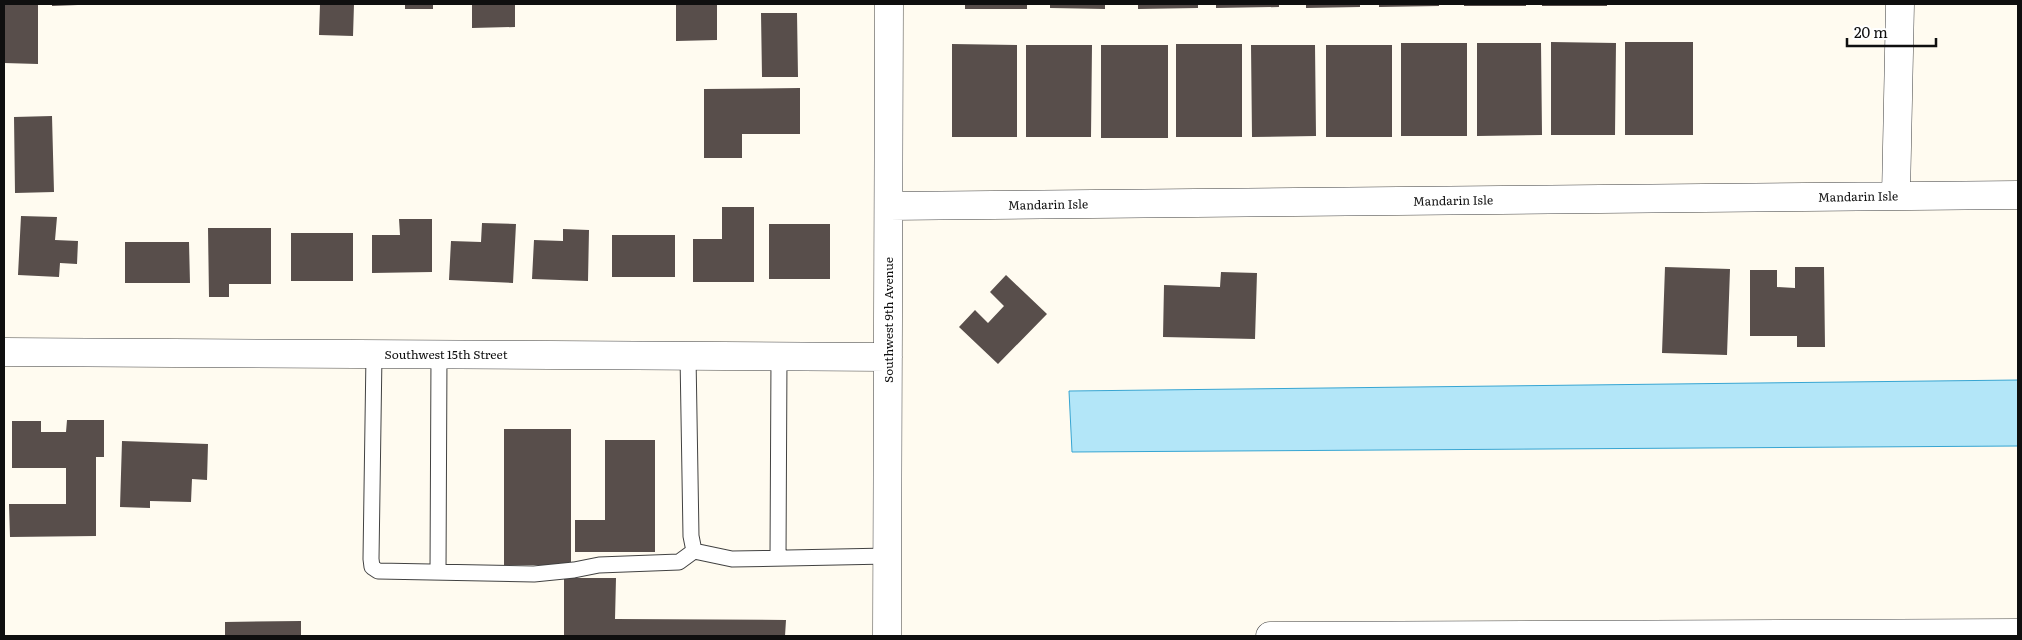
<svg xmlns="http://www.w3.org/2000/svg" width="2022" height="640" font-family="Literata,serif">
  <rect width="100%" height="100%" fill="#fffbf0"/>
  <path fill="#b3e6f8" stroke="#37a5d2" d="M2018,380V446L1072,452L1069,391Z"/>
  <path fill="#584e4b" d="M4,4H38V64L4,63Z
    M52,4H78V5L52,6Z
    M320,4H354L353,36L319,35Z
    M405,4H433V9H405Z
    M472,4H515V27L472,28Z
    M676,4H717V40L676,41Z
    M965,4H1027V9H965Z
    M1050,4H1105V9L1050,8Z
    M1138,4H1198V8L1138,9Z
    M1216,4H1279V7L1216,8Z
    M1306,4H1360V7L1306,8Z
    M1379,4H1439V6L1379,7Z
    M1464,4H1526V6H1464Z
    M1542,4H1607V6H1542Z
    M761,13H797L798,77H762Z
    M1551,42L1616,43L1615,135H1551Z
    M1625,42H1693V135H1625Z
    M1401,43H1467V136H1401Z
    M1477,43H1541L1542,135L1477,136Z
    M952,44L1017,45V137H952Z
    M1176,44H1242V137H1176Z
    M1026,45H1092L1091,137H1026Z
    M1101,45H1168V138H1101Z
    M1251,45H1315L1316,136L1252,137Z
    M1326,45H1392V137H1326Z
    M800,88V134H742V158H704V89Z
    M52,116L54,192L15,193L14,117Z
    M722,207H754V282H693V239H722Z
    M21,216L57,217L55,240L78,241L77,264L60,263L59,277L18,275Z
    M399,219H432V272L372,273V235H400Z
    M482,223L516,224L513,283L449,280L451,241L481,242Z
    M769,224H830V279H769Z
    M208,228H271V284H229V297H209Z
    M563,229L589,230L588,281L532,279L534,240L563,241Z
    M291,233H353V281H291Z
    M612,235H675V277H612Z
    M125,242H189L190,283H125Z
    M1665,267L1730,269L1727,355L1662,353Z
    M1795,267H1824L1825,347H1797V336H1750V270H1777V287L1795,288Z
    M1221,272L1257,273L1255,339L1163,337L1164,285L1220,287Z
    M1006,275L1047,314L998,364L959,327L975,310L988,323L1004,306L990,292Z
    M67,420H104V457H96V536L10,537L9,504H66V468H12V421H41V432H66Z
    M504,429H571V565H504Z
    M605,440H655V552H575V520H605Z
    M122,441L208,444L207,480L192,479L191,502L150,501V508L120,507Z
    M564,578H616L615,619L786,620L785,636H564Z
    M301,621V636H225V622Z"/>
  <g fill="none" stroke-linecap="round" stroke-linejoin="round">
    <g stroke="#424242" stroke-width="17">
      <path id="service" d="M374,354L371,559L372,567L378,571L534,574L574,570L599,565L679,562L694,551
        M688,356L691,536L694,551L732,559L888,556
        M778,558L779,356
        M438,572L439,354"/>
    </g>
    <g stroke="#424242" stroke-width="29">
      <path id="minor" d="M1896,195L1900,4
        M889,206L2018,195
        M4,352L888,357
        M887,636L889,4
        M1270,636L2018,633"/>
    </g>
    <use href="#service" stroke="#fff" stroke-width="15"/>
    <use href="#minor" stroke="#fff" stroke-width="28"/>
  </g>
  <g text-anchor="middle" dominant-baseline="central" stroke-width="5" stroke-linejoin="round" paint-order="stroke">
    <g font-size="12" fill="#0f0f0f" stroke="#fff">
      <text transform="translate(1858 196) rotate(-1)">Mandarin Isle</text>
      <text transform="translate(1453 200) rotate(-1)">Mandarin Isle</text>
      <text transform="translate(1048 204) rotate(-1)">Mandarin Isle</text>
      <text transform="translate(888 320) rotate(-90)">Southwest 9th Avenue</text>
      <text x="446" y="354">Southwest 15th Street</text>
    </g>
  </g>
  <rect width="2022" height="640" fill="none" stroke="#0f0f0f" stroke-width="10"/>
  <path d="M1847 38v8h89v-8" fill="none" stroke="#0f0f0f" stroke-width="2.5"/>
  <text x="1854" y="38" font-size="15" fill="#0f0f0f" stroke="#ffffff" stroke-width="4" paint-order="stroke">20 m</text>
</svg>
